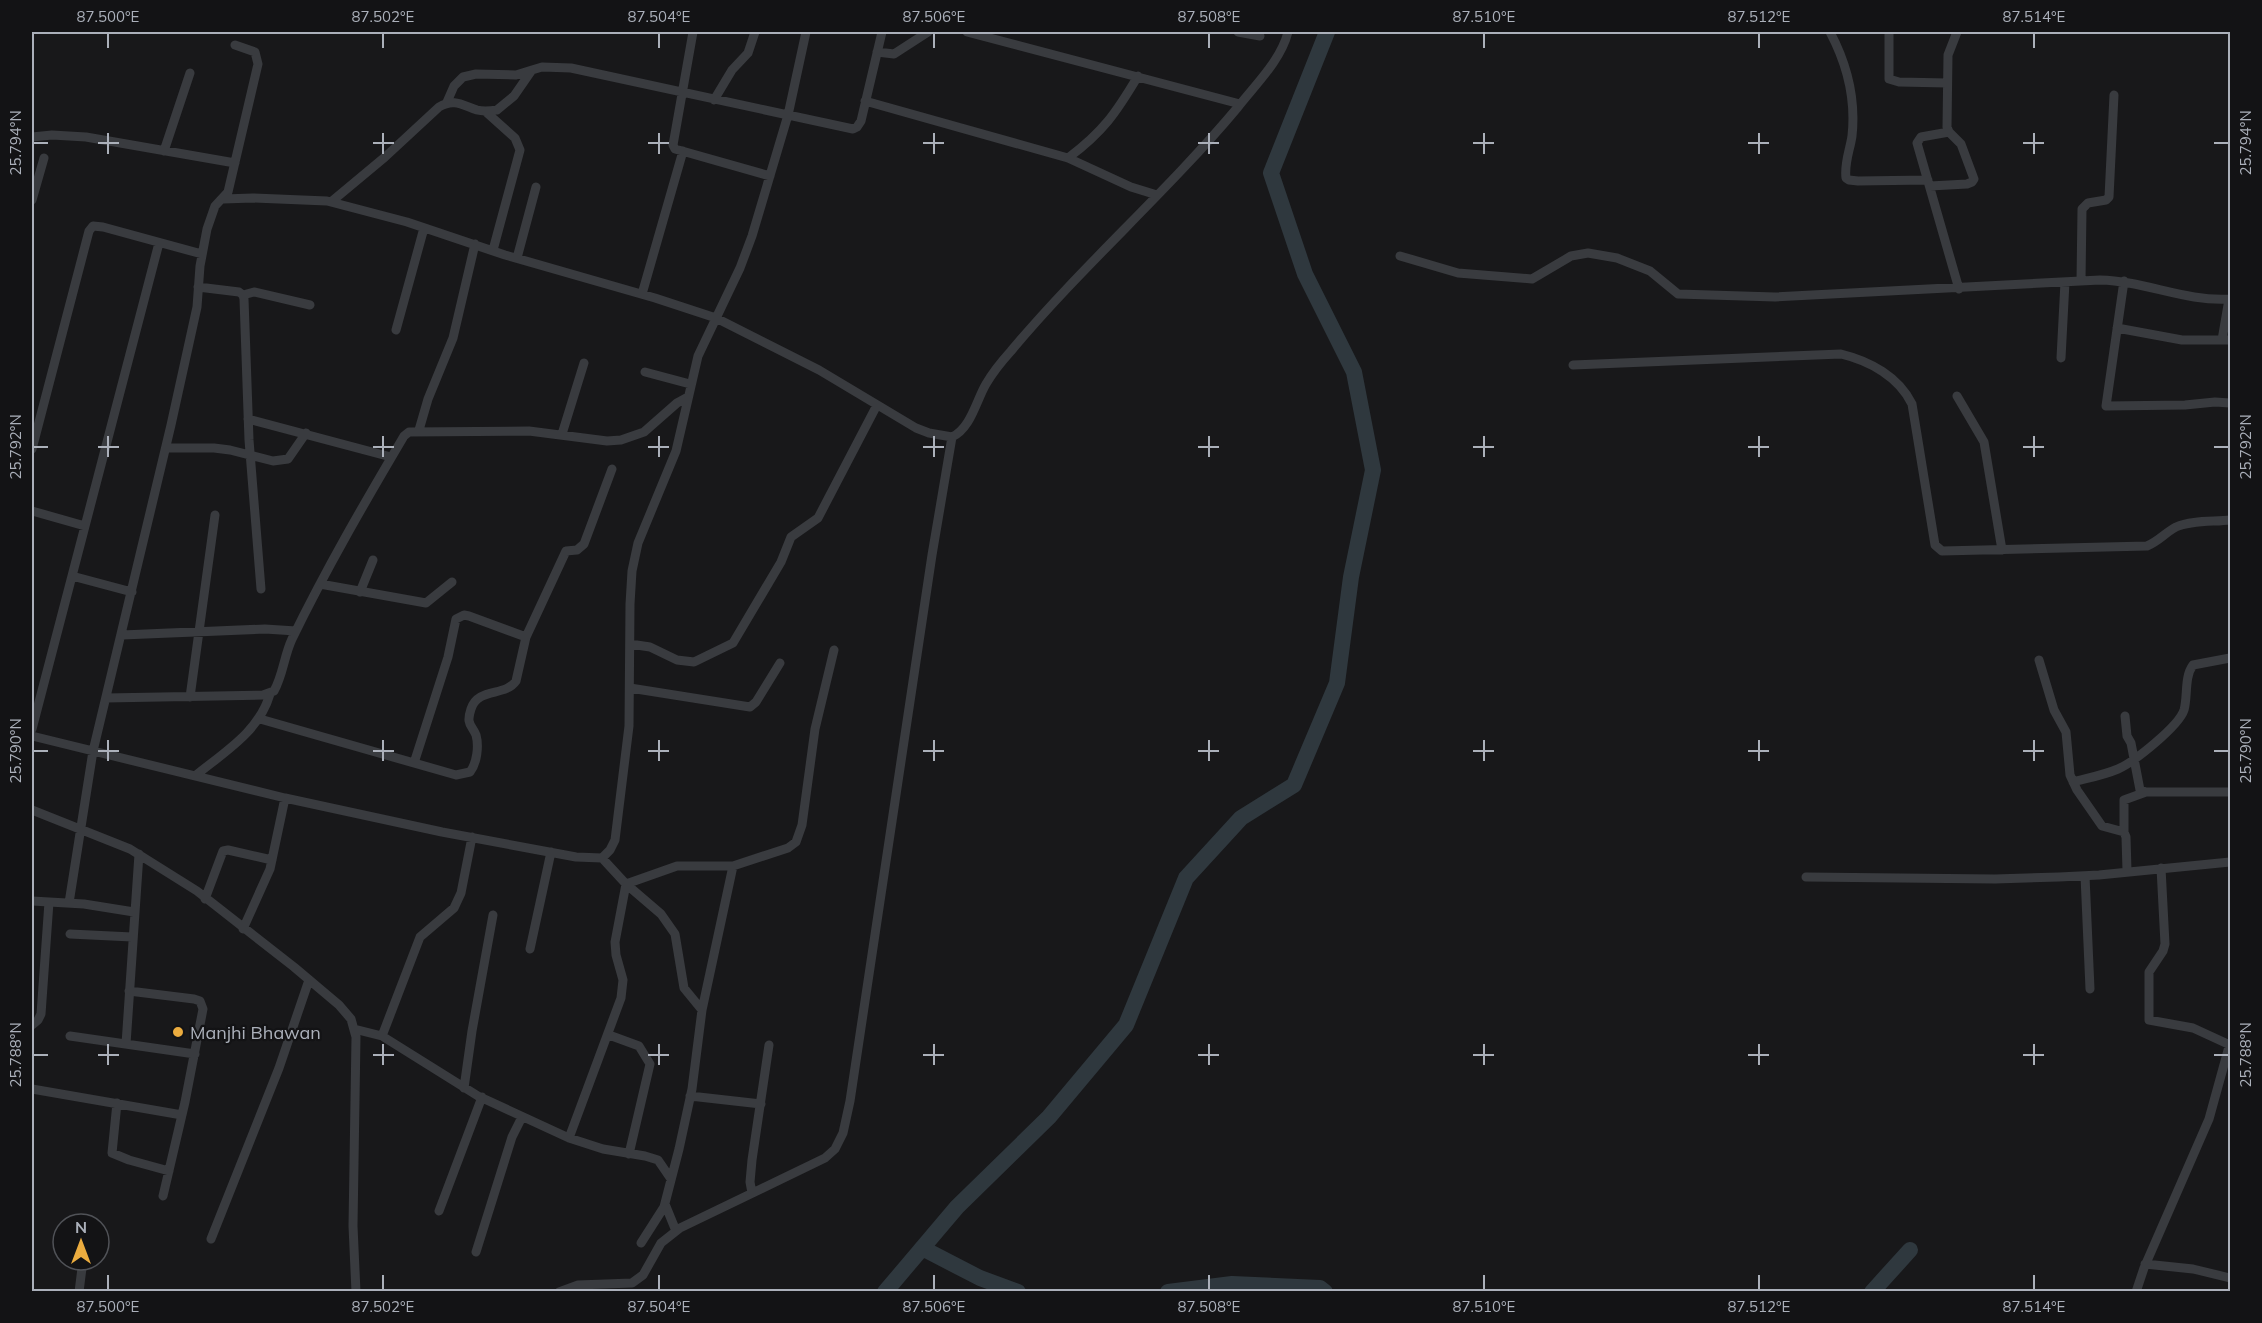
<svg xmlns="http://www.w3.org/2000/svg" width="2262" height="1323" font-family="Mulish,sans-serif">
  <rect width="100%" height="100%" fill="#18181a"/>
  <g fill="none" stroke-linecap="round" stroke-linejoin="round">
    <path stroke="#2f383e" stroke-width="16" d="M922,1248L980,1278L1018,1292
      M885,1292L957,1207L1049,1117L1126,1025L1186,878L1241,818L1294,785L1337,683L1351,577L1373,470L1354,372L1305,274L1271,173L1327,32
      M1168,1292L1232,1284L1320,1288L1325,1292
      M1872,1292L1910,1250"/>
    <path stroke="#393b3f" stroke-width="9" d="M693,32L673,145L675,149L770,176
      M967,32L1240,104
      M1238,32L1260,36
      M1830,32C1847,64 1856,99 1852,136C1850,150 1844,163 1846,178L1849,180L1858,181L1928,180
      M1889,32V79L1899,82L1947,83
      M877,52L894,54L928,32
      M714,100L732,70L748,53L755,32
      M865,101L1068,158L1131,187L1157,195
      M447,102L454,86L463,77L476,74L516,75L532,70
      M486,112L515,138L520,150L493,250
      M1949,132L1921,137L1917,143L1959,289
      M32,137L52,135L86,137L235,163
      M164,151L190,73
      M1068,158C1103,132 1116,113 1138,76
      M1930,186L1967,184L1972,182L1974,179L1961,144L1949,132L1947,127L1948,55L1957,32
      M223,199L253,198L327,201L407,222L505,255L655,298L716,318L819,370L916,428L929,433L952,437C971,428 976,401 986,384C993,372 1002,361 1011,351C1082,266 1167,192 1238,107C1256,84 1281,60 1288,32
      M32,200L44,158
      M331,202L385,157L439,107C454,98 462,105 477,110C484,112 490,111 497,110L514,96L532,70L542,67L571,68L853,129L857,127L861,121L882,32
      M1400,256L1458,273L1532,279L1571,256L1588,253L1617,258L1650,271L1678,294L1775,297L2100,280C2145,281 2185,302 2230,299
      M517,258L536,187
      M2081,281L2082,209L2088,203L2106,200L2109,197L2114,95
      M2124,281L2106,406L2185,405L2215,402L2230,403
      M198,287L239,292L243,295L244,299L249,440L261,589
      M642,294L683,151
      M243,295L254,292L310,305
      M2117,328L2182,340H2230
      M396,330L424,228
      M2222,340L2229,299
      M2061,358L2065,282
      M1573,365L1841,354C1870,361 1899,377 1912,404L1935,545L1942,551L2147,546C2159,541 2166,532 2176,527C2192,520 2214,522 2230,520
      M645,372L690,384
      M1957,396L1984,442L2002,550
      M248,419L391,457
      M419,430L428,399L453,338L475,244
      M562,434L584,363
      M166,448H214L230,450L273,461L288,459L306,433
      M32,449L89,231L93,226L103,227L202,254
      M32,511L85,526
      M72,576L132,592
      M320,584L426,603L452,582
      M360,592L373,560
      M122,635L265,629L296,631
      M630,644L650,647L677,660L694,662L733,643L781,562L791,537L818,518L877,405
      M2039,660L2054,710L2066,732L2070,775L2077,790L2102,826L2124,832L2126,837L2127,871
      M630,688L750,707L756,702L780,663
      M190,697L215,515
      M106,698L263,695L274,691C283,675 284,656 292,639C326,569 365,502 404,436L409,432L529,431L607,441L621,440L644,432L677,403L688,397
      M2125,716L2127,736L2131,743L2140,790L2146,792H2230
      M260,719L456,775L470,772C477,763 479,746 476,735C471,724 466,724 471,709C478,687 505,697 516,681L526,637L566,551L577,550L584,544L612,469
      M32,729L159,243
      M32,736L285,798L442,832L576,857L602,858L610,850L615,840L629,726L630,604L632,571L638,543L676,451L698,356L740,268L752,236L788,115L806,32
      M414,763L448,657L456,619L464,615L469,616L526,637
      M195,776C224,752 259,732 270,694
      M2073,782C2088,778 2104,775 2118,769C2134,762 2179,726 2184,710C2188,696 2184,677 2193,665L2230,658
      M32,810L130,849L197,891L294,967L339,1005L351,1019L356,1037L353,1226L356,1292
      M2124,832V800L2146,792
      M602,858L626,884L661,914L675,934L684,988L702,1010
      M2161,868L2165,944L2163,951L2149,972V1020L2193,1028L2230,1045
      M2085,876L2090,989
      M1806,877L1995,879L2059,877L2099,875L2230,862
      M205,899L223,851L228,850L272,860
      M32,901L84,904L134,912
      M69,903L93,751L171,425L197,307L200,266L207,229L215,206L228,192L258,64L255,52L235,45
      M243,929L270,869L285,798
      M70,934L132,937
      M530,949L551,852
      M129,991L194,999L200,1001L203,1009L185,1102L163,1196
      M32,1025L38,1020L41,1014L49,902
      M354,1029L382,1036L478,1096L569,1138L603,1149L645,1156L658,1160L671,1179
      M609,1035L639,1046L650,1064L629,1154
      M70,1036L195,1054
      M382,1036L420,937L454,908L461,893L472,837
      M126,1044L139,854
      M464,1088L472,1031L493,915
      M32,1089L182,1115
      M690,1096L761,1104
      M117,1103L112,1153L129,1160L169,1171
      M569,1138L621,998L623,980L616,955L615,942L626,884L677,866H733L788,848L796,842L802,825L815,729L834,650
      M752,1193L750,1182L752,1160L769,1045
      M665,1204L676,1231
      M439,1211L482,1097
      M211,1239L279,1068L309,980
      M641,1243L664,1207L679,1149L692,1089L702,1010L733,866
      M476,1252L512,1137L522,1117
      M2145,1264L2193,1269L2230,1278
      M79,1292L83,1260
      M559,1292L578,1285L632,1283L643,1275L661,1243L680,1228L825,1158L835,1149L843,1133L850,1101L932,555L952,437
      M2136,1292L2144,1268L2209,1119L2230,1043"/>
  </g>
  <path fill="none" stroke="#abb0ba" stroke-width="2" d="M108,33V48M383,33V48M659,33V48M934,33V48M1209,33V48M1484,33V48M1759,33V48M2034,33V48M108,133V154M383,133V154M659,133V154M934,133V154M1209,133V154M1484,133V154M1759,133V154M2034,133V154M33,143H48M98,143H119M373,143H394M648,143H669M923,143H944M1198,143H1219M1473,143H1494M1748,143H1769M2023,143H2044M2214,143H2229M108,436V457M383,436V457M659,436V457M934,436V457M1209,436V457M1484,436V457M1759,436V457M2034,436V457M33,447H48M98,447H119M373,447H394M648,447H669M923,447H944M1198,447H1219M1473,447H1494M1748,447H1769M2023,447H2044M2214,447H2229M108,740V761M383,740V761M659,740V761M934,740V761M1209,740V761M1484,740V761M1759,740V761M2034,740V761M33,751H48M98,751H119M373,751H394M648,751H669M923,751H944M1198,751H1219M1473,751H1494M1748,751H1769M2023,751H2044M2214,751H2229M108,1044V1065M383,1044V1065M659,1044V1065M934,1044V1065M1209,1044V1065M1484,1044V1065M1759,1044V1065M2034,1044V1065M33,1055H48M98,1055H119M373,1055H394M648,1055H669M923,1055H944M1198,1055H1219M1473,1055H1494M1748,1055H1769M2023,1055H2044M2214,1055H2229M108,1275V1290M383,1275V1290M659,1275V1290M934,1275V1290M1209,1275V1290M1484,1275V1290M1759,1275V1290M2034,1275V1290"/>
  <circle fill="#ebac3f" stroke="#131315" stroke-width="2" cx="178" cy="1032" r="6"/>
  <g text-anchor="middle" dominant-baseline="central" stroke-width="4.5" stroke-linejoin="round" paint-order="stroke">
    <g font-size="18" fill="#abb0ba" stroke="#131315" text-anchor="start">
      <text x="190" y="1032">Manjhi Bhawan</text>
    </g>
  </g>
  <rect width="2262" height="1323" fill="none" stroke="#131315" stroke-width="66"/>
  <g transform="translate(81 1242)"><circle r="28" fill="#131315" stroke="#505257" stroke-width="1.5"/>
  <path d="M0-4.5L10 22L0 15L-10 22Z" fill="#ebac3f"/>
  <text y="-9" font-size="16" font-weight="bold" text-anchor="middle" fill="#abb0ba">N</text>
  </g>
  <rect x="33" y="33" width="2196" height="1257" fill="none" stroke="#abb0ba" stroke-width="2"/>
  <g font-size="15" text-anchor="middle" fill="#abb0ba">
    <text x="108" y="22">87.500°E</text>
    <text x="383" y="22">87.502°E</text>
    <text x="659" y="22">87.504°E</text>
    <text x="934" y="22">87.506°E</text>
    <text x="1209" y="22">87.508°E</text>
    <text x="1484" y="22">87.510°E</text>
    <text x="1759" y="22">87.512°E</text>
    <text x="2034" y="22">87.514°E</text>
    <text transform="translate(16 143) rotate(-90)" y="5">25.794°N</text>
    <text transform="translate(2246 143) rotate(-90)" y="5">25.794°N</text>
    <text transform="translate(16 447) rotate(-90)" y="5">25.792°N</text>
    <text transform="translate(2246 447) rotate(-90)" y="5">25.792°N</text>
    <text transform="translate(16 751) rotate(-90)" y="5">25.790°N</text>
    <text transform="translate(2246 751) rotate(-90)" y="5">25.790°N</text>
    <text transform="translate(16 1055) rotate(-90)" y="5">25.788°N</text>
    <text transform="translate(2246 1055) rotate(-90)" y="5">25.788°N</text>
    <text x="108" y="1312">87.500°E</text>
    <text x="383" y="1312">87.502°E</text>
    <text x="659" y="1312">87.504°E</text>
    <text x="934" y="1312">87.506°E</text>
    <text x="1209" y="1312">87.508°E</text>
    <text x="1484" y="1312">87.510°E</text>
    <text x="1759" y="1312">87.512°E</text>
    <text x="2034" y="1312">87.514°E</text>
  </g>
</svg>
